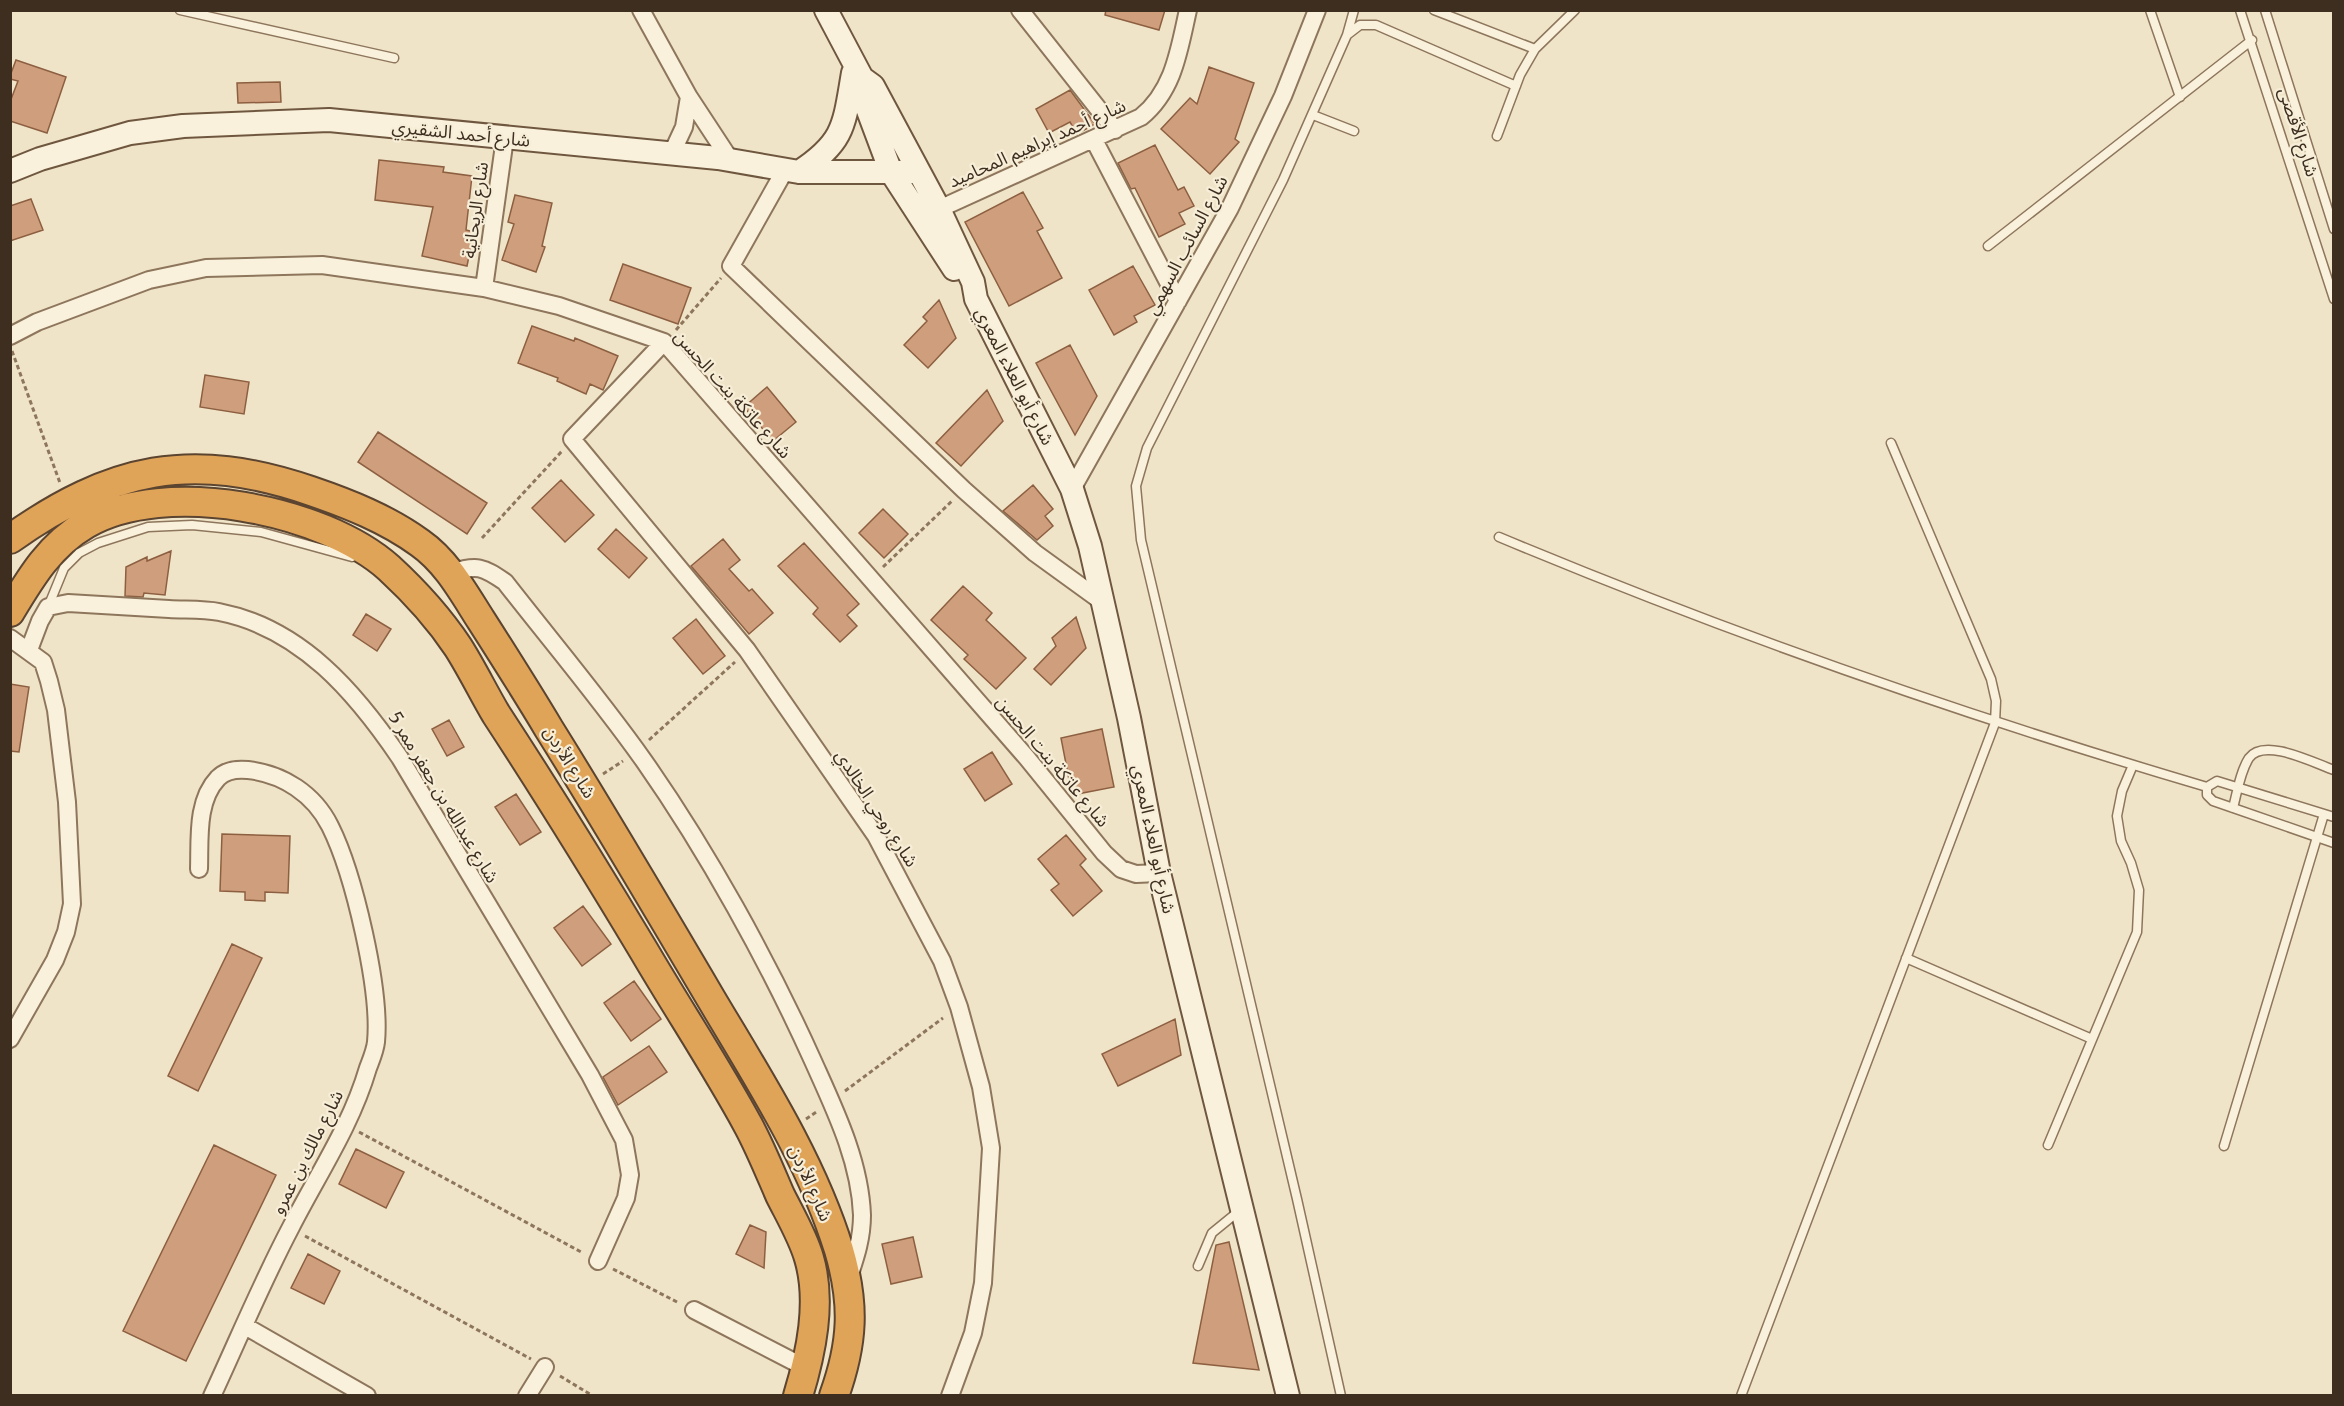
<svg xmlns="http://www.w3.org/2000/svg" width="2344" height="1406" font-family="Merriweather,'Noto Sans Arabic',serif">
  <rect width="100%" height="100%" fill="#f0e4c8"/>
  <path fill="#cf9f7d" stroke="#8d5f41" stroke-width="1.5" d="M1106,10H1165L1159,30L1105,15Z
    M16,60L66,77L47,133L10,121V102L18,81L10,79V76Z
    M1209,67L1254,83L1235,139L1239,142L1210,174L1161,129L1190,98L1197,104Z
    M280,82L281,102L238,103L237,83Z
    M1070,90L1095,124L1077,134L1070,122L1049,133L1036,109Z
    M1155,145L1178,190L1184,187L1194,206L1179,213L1185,224L1159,237L1135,188L1131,189L1118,163Z
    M379,160L444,167L443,172L472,176L466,230L474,232L467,266L422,256L433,207L375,200Z
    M1023,192L1043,228L1037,231L1062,278L1009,306L965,222Z
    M515,195L552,203L542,246L545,247L536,272L502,260L514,224L508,222Z
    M31,199L43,230L10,241V206Z
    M623,264L691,288L678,324L610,300Z
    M1133,266L1155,305L1134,316L1137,322L1114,335L1089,290Z
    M939,300L956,338L928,368L904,345L927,321L923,317Z
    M532,326L574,341L575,338L618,356L603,390L590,384L586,394L557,381L558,378L518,363Z
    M1070,345L1097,396L1075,435L1036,363Z
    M205,375L249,382L244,414L200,407Z
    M767,387L796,422L773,441L744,407Z
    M987,390L1003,421L961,466L936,443Z
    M378,432L487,503L467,534L358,462Z
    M561,480L594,515L565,542L532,508Z
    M1033,485L1053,509L1045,516L1053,526L1037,540L1003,511Z
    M883,509L908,534L884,558L859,533Z
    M616,529L647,558L629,578L598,549Z
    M723,539L740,560L729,569L749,591L752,589L773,613L749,634L691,566Z
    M804,543L859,604L847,615L857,626L840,642L813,614L818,608L778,566Z
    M171,551L165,595L144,593L143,597L125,596L126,567L147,557V561Z
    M963,586L992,613L986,620L1026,658L996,689L964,659L968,655L931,620Z
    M366,614L391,629L377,651L353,635Z
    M1076,617L1086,648L1051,685L1034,669L1056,646L1052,638Z
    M696,619L725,656L703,674L673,638Z
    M10,684L29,687L19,752L10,751Z
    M449,720L464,747L447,756L432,729Z
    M1102,729L1114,787L1072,795L1061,738Z
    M992,752L1012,784L985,801L964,769Z
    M516,794L541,832L520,845L495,807Z
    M222,834L290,836L288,893L265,892V901L245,900V892L220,891Z
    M1066,835L1086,859L1080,865L1102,891L1073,916L1051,890L1059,884L1038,859Z
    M583,906L611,944L582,966L554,928Z
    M232,944L262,958L198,1091L168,1076Z
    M634,981L661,1019L631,1041L604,1003Z
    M1175,1019L1181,1055L1118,1086L1102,1054Z
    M649,1046L667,1072L618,1105L603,1077Z
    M214,1145L276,1175L186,1361L123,1331Z
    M356,1149L404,1172L386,1208L339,1184Z
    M750,1225L766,1232L764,1268L736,1254Z
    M913,1237L922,1277L891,1284L882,1244Z
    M1229,1242L1259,1370L1193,1363L1216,1245Z
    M308,1254L340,1271L324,1304L291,1288Z"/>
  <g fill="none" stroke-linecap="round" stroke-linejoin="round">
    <g stroke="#8d765c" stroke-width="11">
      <path id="lane" d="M180,10L394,58
        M1434,10L1535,49
        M2150,10L2180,97
        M2240,10L2334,299
        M2265,10L2334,229
        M1347,35L1354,10
        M1313,115L1354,131
        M1497,136L1520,75L1535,49L1575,10
        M1988,246L2252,40
        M1499,537C1731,634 1966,716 2207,787
        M48,607L64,568L79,553L98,543L148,527L192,525L261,532L352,557
        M2207,787V795L2213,801L2334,843
        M2207,787L2217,781L2334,817
        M2233,808C2237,793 2240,772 2249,758C2264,737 2314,763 2334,770
        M1906,958L2092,1039
        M2048,1145L2137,932L2139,890L2131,863L2121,841L2117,816L2122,791L2133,765
        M2224,1146L2324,814
        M1198,1266L1212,1233L1239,1211
        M1341,1396L1297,1199L1141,540L1136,486L1147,448L1283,180L1347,35L1360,25H1376L1516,86
        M1741,1396L1995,723L1996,701L1991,679L1891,443"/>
    </g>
    <g stroke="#8d765c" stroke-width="20">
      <path id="street" d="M641,10L689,97L684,127L671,155
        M1020,10L1115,130
        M689,97L731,161
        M1094,140L1178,301
        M785,170L731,266L964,490L1035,553L1104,603
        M939,209L1141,117C1174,90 1179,50 1188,10
        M484,288L505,138
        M10,336L37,322L149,280L206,268L322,265L484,288L559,306L664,342L1027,758L1104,853L1121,869L1136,874L1159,873
        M664,342L572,439L747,650L876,836L942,961L959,1007L981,1087L991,1148L983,1283L973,1333L950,1396
        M1072,489L1230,208L1283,96L1317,10
        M451,573C477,564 483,567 505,582C551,641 601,700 644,761C707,851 768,961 813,1061C835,1110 860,1161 862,1215C862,1238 856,1256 849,1277
        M10,638L43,662L49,681L56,710L67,802L72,904L66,932L55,960L10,1039
        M29,650L40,621L48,607L68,603C101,605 135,607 169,609C185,610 203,609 219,612C301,628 356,693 400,758L590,1075L624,1140L630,1175L626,1198L598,1261
        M199,869C200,839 196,801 218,778C226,770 238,769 248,770C283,774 314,794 330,826C354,874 381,990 376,1042C375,1051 371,1060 368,1068C351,1126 318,1174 291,1227C262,1282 238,1340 212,1396
        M694,1310L806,1368
        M245,1326L367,1396
        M527,1396L545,1367"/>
    </g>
    <g stroke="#6f573f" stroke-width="26">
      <path id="secondary" d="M826,10L862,78L873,86L939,209L973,282L976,299L1072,489L1090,546L1129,718L1159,873L1288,1396
        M862,86L861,92L891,172L954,269
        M10,171L40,159L130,133L183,126L329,120L718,158L799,172H917
        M799,172C845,142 844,125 853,73"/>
    </g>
    <g stroke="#5b4430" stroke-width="32">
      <path id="highway" d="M10,539C112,467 191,450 311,491C349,504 387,519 420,543C447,562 463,592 481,620C504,656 527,692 549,729C604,817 657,907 710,997C758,1078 811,1159 839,1250C855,1304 853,1343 834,1396
        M10,612C31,577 50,545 86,524C165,478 323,509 389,568C414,591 440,620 458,647C472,669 483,692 496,714C547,792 596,871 644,951C678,1009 716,1066 748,1125C760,1147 770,1172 780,1195C790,1215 803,1237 809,1258C822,1302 811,1353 798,1396"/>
    </g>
    <path stroke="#8d765c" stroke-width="3" stroke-dasharray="4.5 3" stroke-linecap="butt" d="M676,330L721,278
      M12,351L60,483
      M482,538L562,451
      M883,567L952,501
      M649,740L735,662
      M603,774L623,761
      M845,1091L943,1018
      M806,1119L818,1111
      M359,1132L583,1253
      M305,1236L531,1359
      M613,1269L679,1303
      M560,1376L593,1396"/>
    <use href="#lane" stroke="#faf1dc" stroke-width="8"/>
    <use href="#street" stroke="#faf1dc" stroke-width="16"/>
    <use href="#secondary" stroke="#faf1dc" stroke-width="22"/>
    <use href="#highway" stroke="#e0a458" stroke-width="28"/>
  </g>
  <g text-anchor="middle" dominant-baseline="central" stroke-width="4.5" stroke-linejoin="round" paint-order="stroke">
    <g font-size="18" fill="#3d2e20" stroke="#f7eed8">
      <text transform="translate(2299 132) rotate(72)">شارع الأقصى</text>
      <text transform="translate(461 133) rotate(6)">شارع أحمد الشقيري</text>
      <text transform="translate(1037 143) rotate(-24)">شارع أحمد إبراهيم المحاميد</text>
      <text transform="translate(475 210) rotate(-82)">شارع الريحانية</text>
      <text transform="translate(1186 245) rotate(-62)">شارع السائب السهمي</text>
      <text transform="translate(1015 376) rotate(63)">شارع أبو العلاء المعري</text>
      <text transform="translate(733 394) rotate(48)">شارع عاتكة بنت الحسن</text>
      <text transform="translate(1053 761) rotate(50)">شارع عاتكة بنت الحسن</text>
      <text transform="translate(570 762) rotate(58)">شارع الأردن</text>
      <text transform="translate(444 797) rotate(59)">شارع عبدالله بن جعفر ممر 5</text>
      <text transform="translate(877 808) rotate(57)">شارع روحي الخالدي</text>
      <text transform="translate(1154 839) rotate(78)">شارع أبو العلاء المعري</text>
      <text transform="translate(307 1152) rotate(-63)">شارع مالك بن عمرو</text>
      <text transform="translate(811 1183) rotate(66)">شارع الأردن</text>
    </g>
  </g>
  <rect width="2344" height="1406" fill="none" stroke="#3d2e20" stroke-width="24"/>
</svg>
